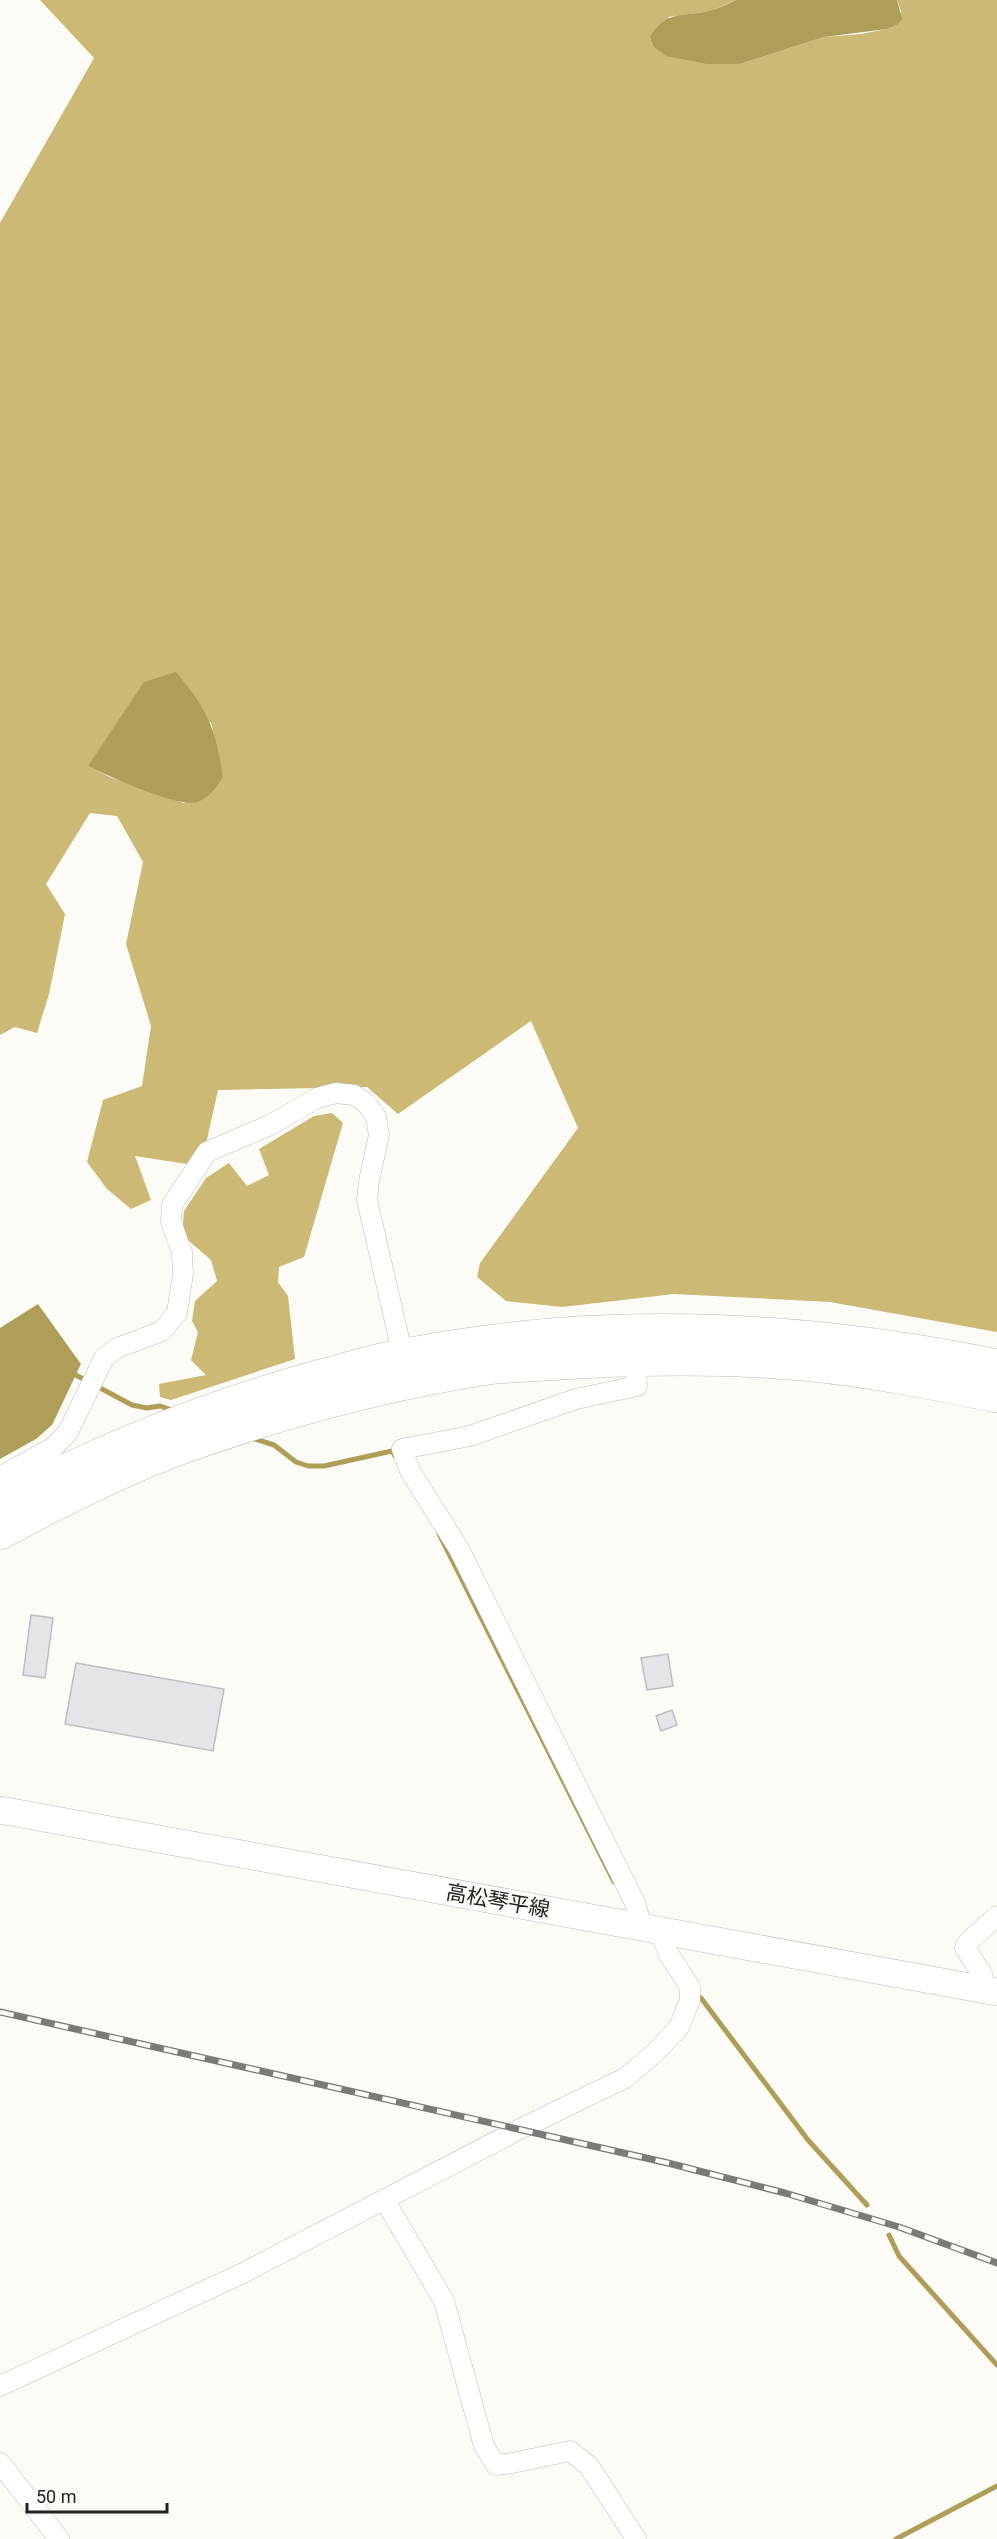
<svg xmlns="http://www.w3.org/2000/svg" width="997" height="2539" font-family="Roboto,'Noto Sans JP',sans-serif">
  <rect width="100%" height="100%" fill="#fcfbf6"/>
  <path fill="#cbb975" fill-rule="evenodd" d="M40,0H736L711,11L668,17L740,64L824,37L861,34L887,29L897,25L901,11L897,0H997V1332L830,1302L674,1294L562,1307L506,1301L477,1277L480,1263L578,1128L531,1021L398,1114L367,1087L218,1090L206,1144L187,1164L135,1156L151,1200L131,1209L107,1189L87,1162L103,1100L142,1086L151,1026L126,944L143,862L117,816L90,813L46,884L65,914L49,994L37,1033L15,1027L0,1035V223L94,58ZM211,722L223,777L184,803L112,778L88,766Z
    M332,1113L343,1123L304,1257L279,1267L278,1282L288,1296L295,1359L171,1400L160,1397L159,1384L206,1375L191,1360L198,1332L192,1321L195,1301L217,1281L211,1260L182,1235L184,1211L206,1178L229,1163L247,1186L269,1175L259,1149L314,1116Z"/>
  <path fill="#af9d5a" d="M736,0H897L902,19L897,25L887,29L824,37L740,64H707L666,56L654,47L650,37C666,10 682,17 709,11C718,9 727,4 736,0Z
    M176,672C209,712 215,727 223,777C217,787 209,798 197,802C178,808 108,776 88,766L144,682Z
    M38,1304L81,1364L52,1425L36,1439L0,1459V1328Z"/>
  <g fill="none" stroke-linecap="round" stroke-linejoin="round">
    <path stroke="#af9d5a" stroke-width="5" d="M72,1373L132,1405L147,1408L160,1406L175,1411
      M252,1438L274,1445L296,1462L308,1466H324L392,1451L395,1456
      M439,1534L614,1882
      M701,1998L808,2140L867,2205
      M889,2235L899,2256L997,2365
      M896,2539L997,2486"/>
  </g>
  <path fill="#e6e4e9" stroke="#bfbdc2" stroke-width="1.5" d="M31,1615L53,1618L45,1678L23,1675Z
    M668,1654L673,1686L647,1690L641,1658Z
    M76,1663L224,1689L213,1751L65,1724Z
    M672,1710L677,1725L661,1731L656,1716Z"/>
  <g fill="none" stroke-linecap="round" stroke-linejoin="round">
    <g stroke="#bdbcb8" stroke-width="21">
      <path id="street" d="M635,1358L637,1386L576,1399L470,1436L402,1449L410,1471L459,1549L635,1903L642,1927
        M0,1477L54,1447L68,1432L104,1358L117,1348L162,1331L177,1313L183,1274L182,1252L171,1222L172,1205L207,1152L270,1125L317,1098L336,1093L354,1095L366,1103L376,1117L379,1135L369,1181L367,1200L403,1356
        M984,1990L982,1974L965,1948L968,1942L997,1916
        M384,2199L444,2301L484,2446L496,2465L512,2463L570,2451L589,2466L636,2539
        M0,2386L241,2274L520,2129L625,2078L655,2053L679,2027L690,2000V1987L668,1953L660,1931
        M0,2463L59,2539"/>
    </g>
    <g stroke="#bdbcb8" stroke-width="28">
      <path id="secondary" d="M0,1810L997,1992"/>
    </g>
    <g stroke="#bdbcb8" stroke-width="34">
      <path id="highway" d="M0,1504C102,1449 209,1407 321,1376C343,1371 364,1363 386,1359C588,1316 796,1325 997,1366
        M0,1533C59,1501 120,1470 183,1447C281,1412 385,1384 488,1368C512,1365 536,1365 560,1363C641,1358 722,1357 803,1364C869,1370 933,1383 997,1396"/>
    </g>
    <use href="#street" stroke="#fff" stroke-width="20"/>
    <use href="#secondary" stroke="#fff" stroke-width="27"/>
    <use href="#highway" stroke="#fff" stroke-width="33"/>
    <g stroke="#7b7a77" stroke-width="7">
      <path id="rail" d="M0,2012L668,2163L785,2193L899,2227L997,2263"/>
    </g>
    <use href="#rail" stroke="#fcfbf6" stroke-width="4.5" stroke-dasharray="14" stroke-linecap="butt"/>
  </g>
  <g text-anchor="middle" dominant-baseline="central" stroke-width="4.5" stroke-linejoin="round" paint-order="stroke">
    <g font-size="21" fill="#232321" stroke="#fcfbf6">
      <text transform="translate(498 1901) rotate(10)">高松琴平線</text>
    </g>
  </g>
  <path d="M27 2503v9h140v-9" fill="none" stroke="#232321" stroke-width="3"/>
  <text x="36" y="2503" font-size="18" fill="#232321" stroke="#fcfbf6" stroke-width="4.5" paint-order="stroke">50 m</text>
</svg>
